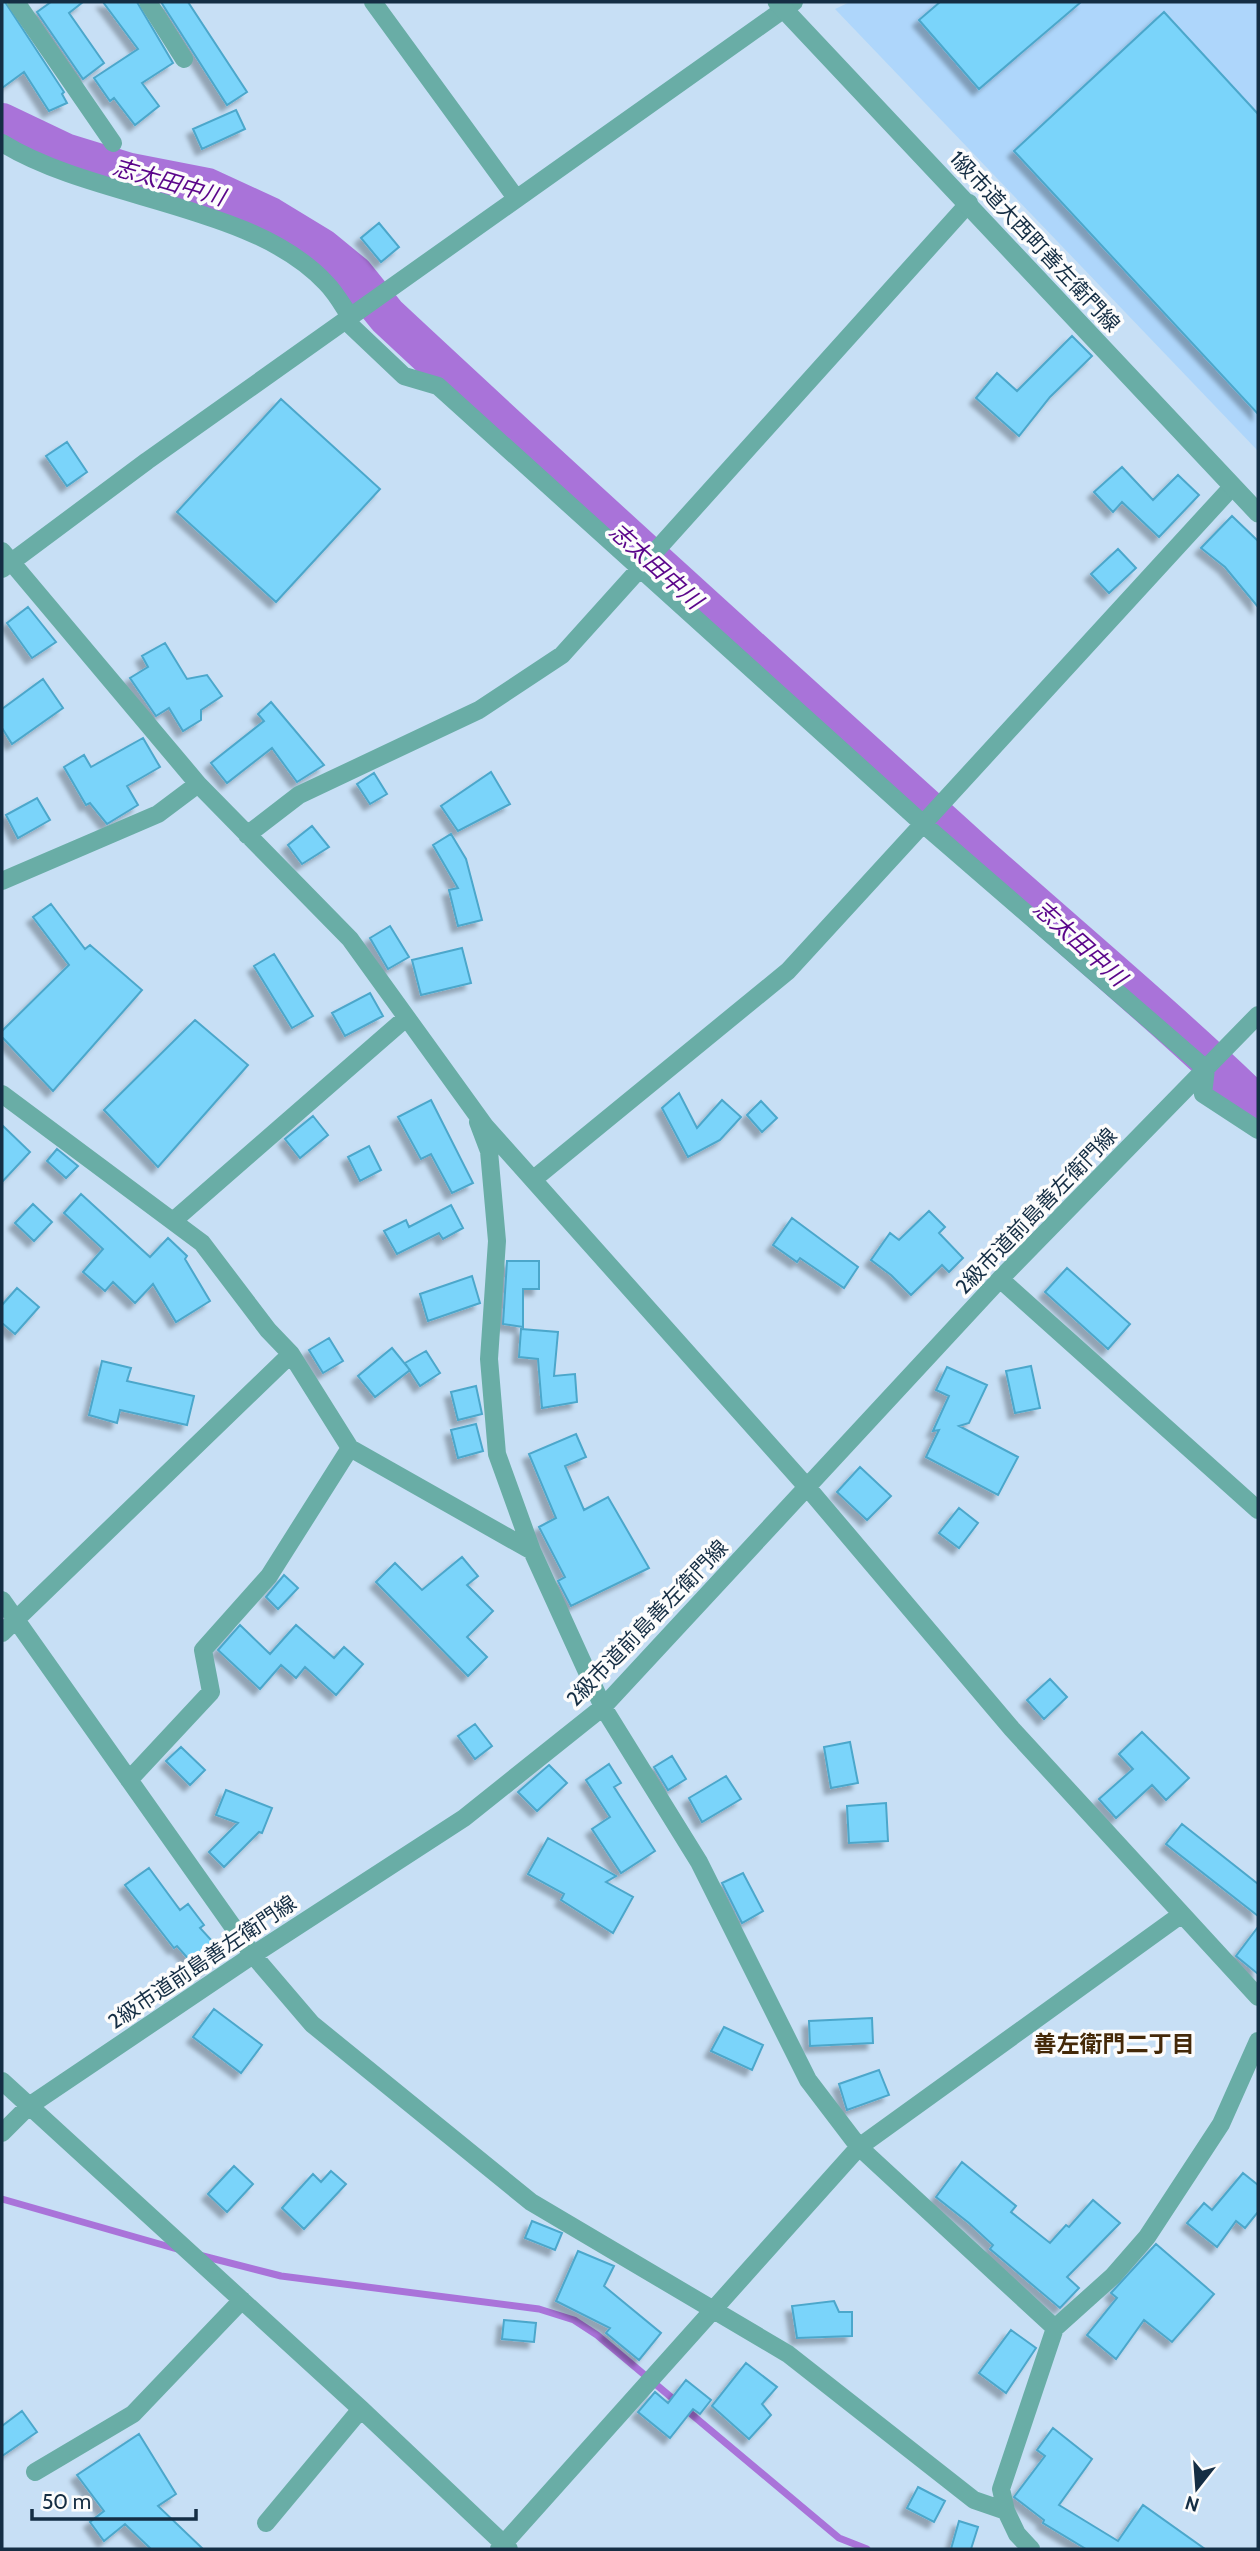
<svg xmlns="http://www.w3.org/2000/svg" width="1260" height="2551" font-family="Cabin,'Noto Sans JP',sans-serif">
  <defs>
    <filter id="shadow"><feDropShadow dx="-6" dy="6" stdDeviation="2" flood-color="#0004"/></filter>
  </defs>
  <rect width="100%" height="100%" fill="#c7dff5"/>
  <path fill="#aed6fb" d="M850,2H1258V451L835,9Z"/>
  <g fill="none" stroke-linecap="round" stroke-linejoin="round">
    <path stroke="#a973d9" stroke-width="7" d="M2,2199L177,2249
      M199,2255L281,2276L539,2309L574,2320L597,2335L839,2538L867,2549"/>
    <path stroke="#a973d9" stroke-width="40" d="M2,123L65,153L130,173L207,188L270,217L321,248L354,275L387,316C580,496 776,673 972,850C1067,935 1166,1017 1258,1106"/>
  </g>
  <path fill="#7ad4fa" stroke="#4ca7cb" stroke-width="2" filter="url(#shadow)" d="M2,2H5L64,92L62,94L67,103L49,111L24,72L2,88Z
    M51,2H83L69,13L104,63L83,79L37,12Z
    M103,2H137L173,63L142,83L159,106L135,125L114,98L110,101L94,78L138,49Z
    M161,2H188L247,92L227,105Z
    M940,2H1081L979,89L919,20Z
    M1164,12L1258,114V414L1014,151Z
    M236,110L245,129L202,149L193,129Z
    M379,223L399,247L381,262L361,238Z
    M1072,336L1092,356L1050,397L1019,436L976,398L997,373L1017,391Z
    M281,399L380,489L276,602L177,512Z
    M67,442L87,472L67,486L46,456Z
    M1122,467L1153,500L1178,475L1199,495L1159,537L1122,502L1113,512L1094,492Z
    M1232,516L1258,541V607L1225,567L1201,548Z
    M1118,549L1136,568L1109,593L1091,574Z
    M28,607L56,642L32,658L7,623Z
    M165,643L187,679L207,675L222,696L201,710V720L183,731L169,708L156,716L130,678L148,667L142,656Z
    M43,679L63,708L12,744L2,728V709Z
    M271,702L324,765L297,782L272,748L227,783L211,763L264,721L258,714Z
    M143,738L160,767L127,786L138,805L107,824L90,803L86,805L64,767L84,755L91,767Z
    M491,772L510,804L458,831L441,806Z
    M374,773L387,794L370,804L357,784Z
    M37,798L50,820L18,838L6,815Z
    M312,826L329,847L302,864L288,845Z
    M451,834L466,859L482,920L458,926L449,890L458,888L433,845Z
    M51,904L85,949L90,945L142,990L53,1091L2,1037V1031L69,965L33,917Z
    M390,926L409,957L388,969L370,938Z
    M462,948L471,983L421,995L412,960Z
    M274,954L313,1016L292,1028L254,966Z
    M370,993L383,1016L345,1036L332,1013Z
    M195,1020L248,1065L158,1167L104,1110Z
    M679,1093L697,1128L722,1100L741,1117L720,1140L688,1157L662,1108Z
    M431,1100L473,1183L452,1193L431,1154L421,1159L398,1117Z
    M761,1101L777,1118L762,1132L747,1115Z
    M313,1116L328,1135L300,1158L285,1139Z
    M2,1125L30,1152L2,1182Z
    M369,1146L381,1170L360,1181L348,1157Z
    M57,1149L78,1166L66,1178L47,1161Z
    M81,1194L150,1257L168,1238L187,1256L185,1259L210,1301L176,1322L153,1284L135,1303L113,1282L105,1291L83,1272L103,1249L64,1213Z
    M33,1204L52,1222L34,1241L15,1223Z
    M451,1205L463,1228L443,1239L439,1233L397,1254L384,1231L406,1220L409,1227Z
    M929,1211L945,1227L939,1233L963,1258L949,1272L942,1265L911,1295L891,1275L871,1260L890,1233L899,1240Z
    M792,1218L858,1267L844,1288L800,1258L797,1262L773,1245Z
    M507,1261H539V1289H523V1327L503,1324Z
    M1067,1268L1130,1324L1108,1349L1045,1292Z
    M472,1276L480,1303L428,1321L420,1294Z
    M17,1288L39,1307L15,1334L2,1323V1305Z
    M521,1329L558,1332L554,1376L575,1374L577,1402L542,1408L538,1359L519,1357Z
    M329,1338L343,1361L323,1373L309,1350Z
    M392,1348L410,1370L375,1397L358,1376Z
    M426,1351L440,1373L420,1386L405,1363Z
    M102,1361L131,1368L127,1381L194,1396L187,1425L120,1410L117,1423L89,1415Z
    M1031,1366L1040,1408L1015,1413L1006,1371Z
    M947,1367L987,1385L969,1423L959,1426L1018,1457L998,1495L926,1457L939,1430L933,1431L949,1396L936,1390Z
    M476,1386L482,1414L458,1420L451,1392Z
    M476,1424L483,1451L458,1458L451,1430Z
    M576,1434L586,1457L565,1466L584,1510L608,1497L649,1568L571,1606L558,1581L565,1577L539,1527L556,1518L529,1454Z
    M860,1467L891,1496L867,1520L837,1492Z
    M959,1508L978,1523L959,1548L939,1533Z
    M462,1557L478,1576L467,1585L493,1611L467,1637L487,1657L468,1676L376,1582L395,1563L422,1590Z
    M284,1575L298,1588L278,1609L266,1597Z
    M240,1625L270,1654L296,1625L334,1658L344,1647L363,1664L336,1695L305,1667L296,1678L281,1665L260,1689L218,1650Z
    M1050,1679L1067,1697L1044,1719L1027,1700Z
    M475,1724L492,1746L475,1759L458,1736Z
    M1142,1732L1189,1778L1166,1800L1152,1785L1116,1818L1099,1799L1133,1769L1119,1754Z
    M850,1742L858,1783L831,1788L824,1747Z
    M181,1747L205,1770L190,1785L166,1761Z
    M672,1756L686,1779L668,1790L654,1767Z
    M609,1764L621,1783L614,1787L655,1851L621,1873L592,1829L610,1817L586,1780Z
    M549,1765L567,1783L537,1811L518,1792Z
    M726,1776L741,1799L702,1822L689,1798Z
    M226,1790L272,1808L262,1833L259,1832L224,1867L209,1852L238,1823L216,1815Z
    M886,1803L888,1841L849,1843L847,1806Z
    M1182,1824L1258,1884V1916L1166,1844Z
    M548,1838L616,1876L606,1882L633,1897L613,1933L561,1900L564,1894L528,1874Z
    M149,1868L180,1910L188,1904L204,1925L200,1928L223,1953L201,1973L177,1946L174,1948L125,1885Z
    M743,1873L763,1911L742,1923L722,1883Z
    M1258,1927V1974L1236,1956Z
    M214,2009L262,2045L241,2073L193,2037Z
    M872,2018L873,2043L810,2046L809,2021Z
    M724,2027L763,2045L752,2070L711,2051Z
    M879,2070L889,2095L847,2110L839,2084Z
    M962,2162L1016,2206L1011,2212L1050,2243L1066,2225L1069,2227L1093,2200L1120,2223L1067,2277L1079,2288L1060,2308L990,2249L993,2245L969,2223L936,2197Z
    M234,2166L253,2184L227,2212L208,2194Z
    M331,2171L346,2184L304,2229L282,2208L313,2174L321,2182Z
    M1243,2173L1258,2185V2212L1245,2228L1236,2221L1217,2247L1187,2223L1204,2203L1212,2210Z
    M532,2221L562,2233L555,2250L525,2238Z
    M1156,2244L1214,2294L1172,2342L1144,2320L1116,2359L1087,2335L1117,2298L1111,2293Z
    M578,2251L614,2266L604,2286L661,2333L639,2360L606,2333L610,2328L556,2301Z
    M834,2301L839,2312H852V2336L797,2338L792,2306Z
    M504,2320L536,2323L534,2342L502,2339Z
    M1011,2330L1036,2348L1006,2393L979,2373Z
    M746,2363L777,2387L762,2404L771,2415L749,2439L712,2406Z
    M686,2380L711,2400L700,2414L693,2409L670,2438L638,2412L655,2392L668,2403Z
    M22,2411L37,2432L2,2456V2426Z
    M1053,2428L1092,2459L1059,2505L1118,2541L1143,2505L1205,2549H1086L1043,2523L1044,2520L1014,2497L1045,2456L1037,2450Z
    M139,2434L176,2494L158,2506L203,2549H151L125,2524L104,2541L90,2522L104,2511L77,2475Z
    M918,2487L945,2501L934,2522L907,2508Z
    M959,2521L978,2527L971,2549H951Z"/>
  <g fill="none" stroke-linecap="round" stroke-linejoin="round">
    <path stroke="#69ada6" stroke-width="18" d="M16,2L113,143
      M148,2L184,59
      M373,2L516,198
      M2,143C94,200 253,204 326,283C336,293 343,306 351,318
      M346,321L404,376L438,386L922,823L1206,1069L1203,1094L1258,1130
      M2,551L198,784L350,939L485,1126L807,1487L1012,1729L1258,1997
      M2,569L147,461L794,2
      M247,835L299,795L479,710L562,655L969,203
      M2,881L158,814L198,784
      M2,1094L202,1243L268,1330L291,1354L350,1448L532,1551
      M478,1122L489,1151L497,1241L489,1359L497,1454L532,1551L603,1707L699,1862L808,2080L859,2147L1055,2328
      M535,1178L788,971L1232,487
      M173,1221L406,1018
      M1000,1279L1258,1510
      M2,1600L253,1955L312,2024L531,2202L788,2354L974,2500L1006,2511L1017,2534L1031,2549
      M2,1633L291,1354
      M129,1780L211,1692L203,1650L269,1576L350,1448
      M2,2081L361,2409L509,2549
      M2,2133L29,2106L253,1955L464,1818L603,1707L1000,1279L1258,1015
      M35,2472L133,2414L242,2300
      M1006,2511L1001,2489L1055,2328L1113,2276L1147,2237L1221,2124L1258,2041
      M266,2523L361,2409
      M499,2549L859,2147L1182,1914"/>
    <path stroke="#69ada6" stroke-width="19" d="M777,2L1258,513"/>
  </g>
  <g text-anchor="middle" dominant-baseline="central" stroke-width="7" stroke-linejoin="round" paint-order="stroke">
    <g font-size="21" fill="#152e44" stroke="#fcfcfc">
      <text transform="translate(1035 241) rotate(47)">1級市道大西町善左衛門線</text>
      <text transform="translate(1036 1211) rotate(-46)">2級市道前島善左衛門線</text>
      <text transform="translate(647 1623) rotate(-46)">2級市道前島善左衛門線</text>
      <text transform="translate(202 1962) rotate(-34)">2級市道前島善左衛門線</text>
    </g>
    <g font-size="23" font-style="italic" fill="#5a058a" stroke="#fcfcfc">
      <text transform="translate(169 182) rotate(16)">志太田中川</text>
      <text transform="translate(656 566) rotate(42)">志太田中川</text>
      <text transform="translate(1080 943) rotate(42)">志太田中川</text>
    </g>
    <g font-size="23" font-weight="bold" fill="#442909" stroke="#fcfcfc">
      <text x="1114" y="2044">善左衛門二丁目</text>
    </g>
  </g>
  <rect width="1260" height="2551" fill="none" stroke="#152e44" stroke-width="7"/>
  <g transform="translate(1197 2488) rotate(197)" stroke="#fcfcfc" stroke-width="5" paint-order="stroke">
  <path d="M0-5L12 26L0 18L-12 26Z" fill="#152e44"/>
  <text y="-10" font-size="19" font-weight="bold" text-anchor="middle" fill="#152e44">N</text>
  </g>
  <path d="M32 2509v10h164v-10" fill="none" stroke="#152e44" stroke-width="3.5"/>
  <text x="42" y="2509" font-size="21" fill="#152e44" stroke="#fcfcfc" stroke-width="5" paint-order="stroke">50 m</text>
</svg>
